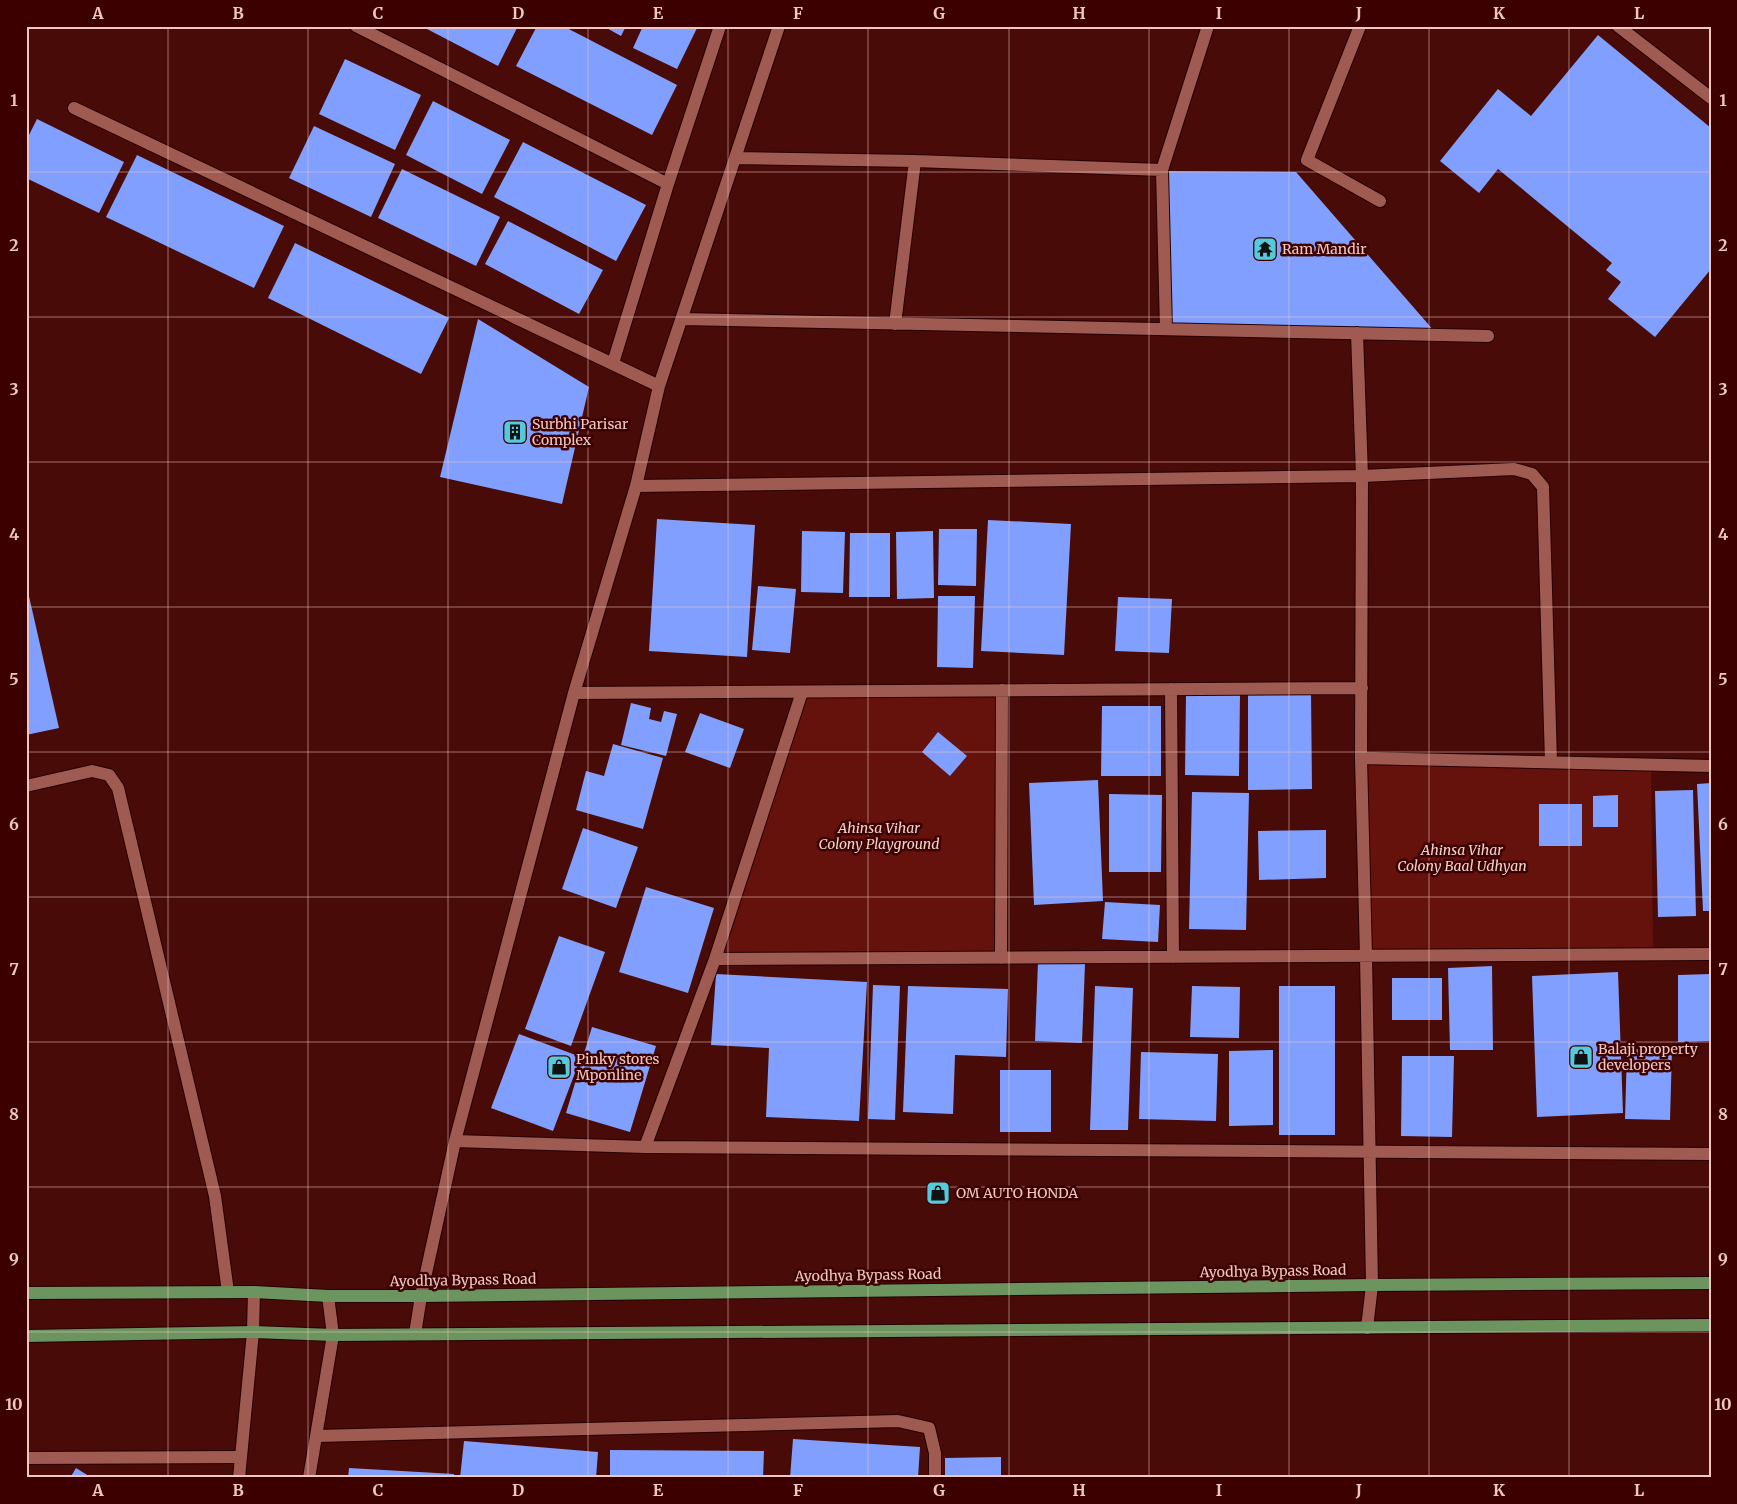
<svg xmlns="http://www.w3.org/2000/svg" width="1737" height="1504" font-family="Merriweather,serif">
  <rect width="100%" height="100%" fill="#480b07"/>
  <path fill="#65120c" d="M800,691L998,695L997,953L718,956Z
    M1364,762L1651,768L1653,952L1370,951Z"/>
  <path fill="#819ffe" d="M429,26H518L498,66L427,29Z
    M537,26H563L677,85L652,135L516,66Z
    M603,26H626L621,36Z
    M643,26H698L677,69L633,48Z
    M1598,35L1711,128V269L1655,337L1608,299L1621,282L1606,270L1612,263L1498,169L1479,193L1440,161L1498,89L1531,116Z
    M345,59L421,95L395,150L319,114Z
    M433,101L510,140L482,194L406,155Z
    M37,119L124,162L99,213L26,178V141Z
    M314,126L395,164L371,217L289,178Z
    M523,142L646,205L616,261L494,197Z
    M137,155L284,226L254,288L106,217Z
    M402,169L500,217L476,266L378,218Z
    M1166,171L1296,172L1435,332L1169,326Z
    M508,221L603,270L579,314L485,264Z
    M295,243L449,318L421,374L268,298Z
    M478,319L589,387L562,504L440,477Z
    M657,519L755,525L747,657L649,651Z
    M988,520L1071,524L1064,655L981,651Z
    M939,529H977L976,586L938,585Z
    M802,531L845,532L843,593L801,592Z
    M933,531L934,598L897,599L896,532Z
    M850,533H890V597H849Z
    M26,583L59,728L26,735Z
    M758,586L796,589L790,653L752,650Z
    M938,596H975L973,668L937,667Z
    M1118,597L1172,599L1169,653L1115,651Z
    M1248,692H1311L1312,789L1248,790Z
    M1186,693L1240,694L1239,776L1185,775Z
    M631,703L651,708L649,719L661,722L664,711L677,714L666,756L621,745Z
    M1102,706H1161V776H1101Z
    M700,713L744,729L730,768L685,752Z
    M938,732L967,756L950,776L922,752Z
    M613,744L663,758L643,829L576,810L586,771L604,776Z
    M1098,780L1103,901L1034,905L1029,783Z
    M1711,783V911H1703L1697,784Z
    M1693,790L1696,916L1658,917L1655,791Z
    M1192,792L1249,793L1246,930L1189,929Z
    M1109,794L1162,795L1161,872H1109Z
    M1618,795V827H1593V796Z
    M1539,804H1582V846H1539Z
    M583,828L638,847L616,908L562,889Z
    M1326,830V878L1259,880L1258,831Z
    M646,887L714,908L688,993L619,972Z
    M1105,902L1160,905L1158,942L1102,939Z
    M559,936L605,952L571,1046L525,1029Z
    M1038,962L1085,964L1082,1043L1035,1041Z
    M1492,966L1493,1050H1450L1448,968Z
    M1618,972L1623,1113L1537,1117L1532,976Z
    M716,974L867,982L859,1121L766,1117L769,1048L711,1045Z
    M1711,974V1041L1678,1042V975Z
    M1392,978H1442V1020H1392Z
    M873,985L900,986L895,1120L868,1119Z
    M908,986L1008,989L1006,1057L955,1055L953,1114L903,1112Z
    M1095,986L1133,988L1128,1130H1090Z
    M1192,986L1240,987L1239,1038L1190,1037Z
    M1279,986H1335V1135H1279Z
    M592,1027L656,1046L630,1132L566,1113Z
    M519,1034L581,1057L553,1131L491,1108Z
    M1627,1049L1672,1050L1670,1120L1625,1119Z
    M1273,1050V1125L1229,1126V1051Z
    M1141,1052L1218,1054L1216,1121L1139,1119Z
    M1402,1056H1454L1452,1137L1401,1136Z
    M1000,1070H1051V1132H1000Z
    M793,1439L920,1447L918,1478H790Z
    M464,1441L598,1452L596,1478H460Z
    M610,1450L764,1451L763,1478H610Z
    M1001,1457V1478H945V1458Z
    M76,1468L92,1478H70Z
    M349,1468L454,1474V1478H348Z"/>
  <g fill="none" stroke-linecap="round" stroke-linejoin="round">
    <g stroke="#260000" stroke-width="14">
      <path id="service" d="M26,786L92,771L109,775L118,788L215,1196L228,1292"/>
    </g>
    <g stroke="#260000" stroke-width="14">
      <path id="minor" d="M356,26L668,184
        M1360,26L1307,160L1380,201
        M1618,26L1711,98
        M74,108L659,386
        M735,158L915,161L1162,170
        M682,319L1488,336
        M895,324L915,161
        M1166,329L1162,170L1208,26
        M1357,333L1362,476L1361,758L1366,956L1372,1285L1367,1328
        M613,363L668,184L720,26
        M636,486L1362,476L1514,469L1532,474L1543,487L1551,762
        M1171,689L1173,957
        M574,693L1362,688
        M1361,758L1711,766
        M1001,958L1002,690
        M715,959L1711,954
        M455,1141L645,1147L1711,1154
        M645,1147L715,959L802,692
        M415,1334L421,1296L455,1141L574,693L636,486L659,386L779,26
        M317,1436L898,1421L929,1428L935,1453V1478
        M26,1458L241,1457"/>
    </g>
    <g stroke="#260000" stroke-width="14">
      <path id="tertiary" d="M239,1478L253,1332L254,1292
        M309,1478L333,1335L328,1296"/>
    </g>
    <g stroke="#260000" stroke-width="14">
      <path id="primary" d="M26,1293L254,1292L328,1296H421L1372,1285L1711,1283
        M26,1336L253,1332L333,1335L1711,1325"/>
    </g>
    <use href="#service" stroke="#9f5b51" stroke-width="12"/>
    <use href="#minor" stroke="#9f5b51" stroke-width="12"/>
    <use href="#tertiary" stroke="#9f5b51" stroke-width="12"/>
    <use href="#primary" stroke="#6b945e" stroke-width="12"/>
  </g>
  <path fill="none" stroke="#eec7c1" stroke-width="1" stroke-opacity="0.55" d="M168,26V1478M308,26V1478M448,26V1478M588,26V1478M728,26V1478M868,26V1478M1009,26V1478M1149,26V1478M1289,26V1478M1429,26V1478M1569,26V1478M26,172H1711M26,317H1711M26,462H1711M26,607H1711M26,752H1711M26,897H1711M26,1042H1711M26,1187H1711M26,1332H1711"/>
  <defs>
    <g id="temple-square" transform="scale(1.25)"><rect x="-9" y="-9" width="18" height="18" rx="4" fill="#54cadc" stroke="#3c0000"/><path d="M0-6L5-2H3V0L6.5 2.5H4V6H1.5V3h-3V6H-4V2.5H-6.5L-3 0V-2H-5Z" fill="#111"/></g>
    <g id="building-square" transform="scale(1.25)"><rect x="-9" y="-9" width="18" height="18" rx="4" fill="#54cadc" stroke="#3c0000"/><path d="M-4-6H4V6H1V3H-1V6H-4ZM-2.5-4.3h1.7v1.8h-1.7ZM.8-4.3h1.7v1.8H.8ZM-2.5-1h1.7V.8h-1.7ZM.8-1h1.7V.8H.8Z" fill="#111"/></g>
    <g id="shop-square" transform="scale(1.25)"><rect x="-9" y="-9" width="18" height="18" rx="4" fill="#54cadc" stroke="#3c0000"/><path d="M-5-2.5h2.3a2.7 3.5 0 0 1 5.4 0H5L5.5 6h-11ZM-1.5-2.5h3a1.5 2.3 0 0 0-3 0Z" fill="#111"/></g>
  </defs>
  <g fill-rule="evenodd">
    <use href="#temple-square" x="1265" y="249"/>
    <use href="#building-square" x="515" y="432"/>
    <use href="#shop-square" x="1581" y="1057"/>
    <use href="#shop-square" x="559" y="1067"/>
    <use href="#shop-square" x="938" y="1193"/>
  </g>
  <g text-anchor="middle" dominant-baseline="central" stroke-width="5" stroke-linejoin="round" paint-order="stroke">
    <g font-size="14" fill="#eec7c1" stroke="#3c0000" text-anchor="start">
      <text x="1282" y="249">Ram Mandir</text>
      <text x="532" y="424">Surbhi Parisar<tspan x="532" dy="16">Complex</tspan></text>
      <text x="1598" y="1049">Balaji property<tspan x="1598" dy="16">developers</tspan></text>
      <text x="576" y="1059">Pinky stores<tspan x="576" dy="16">Mponline</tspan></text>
      <text x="956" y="1193">OM AUTO HONDA</text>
    </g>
    <g font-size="14" font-style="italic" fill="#f1d3ce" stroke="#3c0000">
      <text x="879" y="828">Ahinsa Vihar<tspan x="879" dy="16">Colony Playground</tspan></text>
      <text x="1462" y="850">Ahinsa Vihar<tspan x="1462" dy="16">Colony Baal Udhyan</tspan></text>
    </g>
    <g font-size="14" fill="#eec7c1" stroke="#3c0000">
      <text transform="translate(1273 1271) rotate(-1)">Ayodhya Bypass Road</text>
      <text transform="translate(868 1275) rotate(-1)">Ayodhya Bypass Road</text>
      <text transform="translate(463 1280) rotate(-1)">Ayodhya Bypass Road</text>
    </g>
  </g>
  <rect width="1737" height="1504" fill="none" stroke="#3c0000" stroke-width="55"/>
  <rect x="28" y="28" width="1682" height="1448" fill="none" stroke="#eec7c1" stroke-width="2"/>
  <g font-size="16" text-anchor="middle" font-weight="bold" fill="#eec7c1">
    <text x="98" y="19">A</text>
    <text x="238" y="19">B</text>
    <text x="378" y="19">C</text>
    <text x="518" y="19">D</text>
    <text x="658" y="19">E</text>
    <text x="798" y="19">F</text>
    <text x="939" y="19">G</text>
    <text x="1079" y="19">H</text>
    <text x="1219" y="19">I</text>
    <text x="1359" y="19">J</text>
    <text x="1499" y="19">K</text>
    <text x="1639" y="19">L</text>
    <text x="14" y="106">1</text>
    <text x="1723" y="106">1</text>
    <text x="14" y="251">2</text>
    <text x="1723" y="251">2</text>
    <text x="14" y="395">3</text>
    <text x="1723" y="395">3</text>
    <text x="14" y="540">4</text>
    <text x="1723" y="540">4</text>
    <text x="14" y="685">5</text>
    <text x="1723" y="685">5</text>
    <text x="14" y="830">6</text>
    <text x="1723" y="830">6</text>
    <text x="14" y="975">7</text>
    <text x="1723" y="975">7</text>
    <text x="14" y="1120">8</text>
    <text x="1723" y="1120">8</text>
    <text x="14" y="1265">9</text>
    <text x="1723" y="1265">9</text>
    <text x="14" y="1410">10</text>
    <text x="1723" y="1410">10</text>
    <text x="98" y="1496">A</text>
    <text x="238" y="1496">B</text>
    <text x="378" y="1496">C</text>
    <text x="518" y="1496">D</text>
    <text x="658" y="1496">E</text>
    <text x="798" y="1496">F</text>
    <text x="939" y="1496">G</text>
    <text x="1079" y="1496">H</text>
    <text x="1219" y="1496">I</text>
    <text x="1359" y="1496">J</text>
    <text x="1499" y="1496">K</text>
    <text x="1639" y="1496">L</text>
  </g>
</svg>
